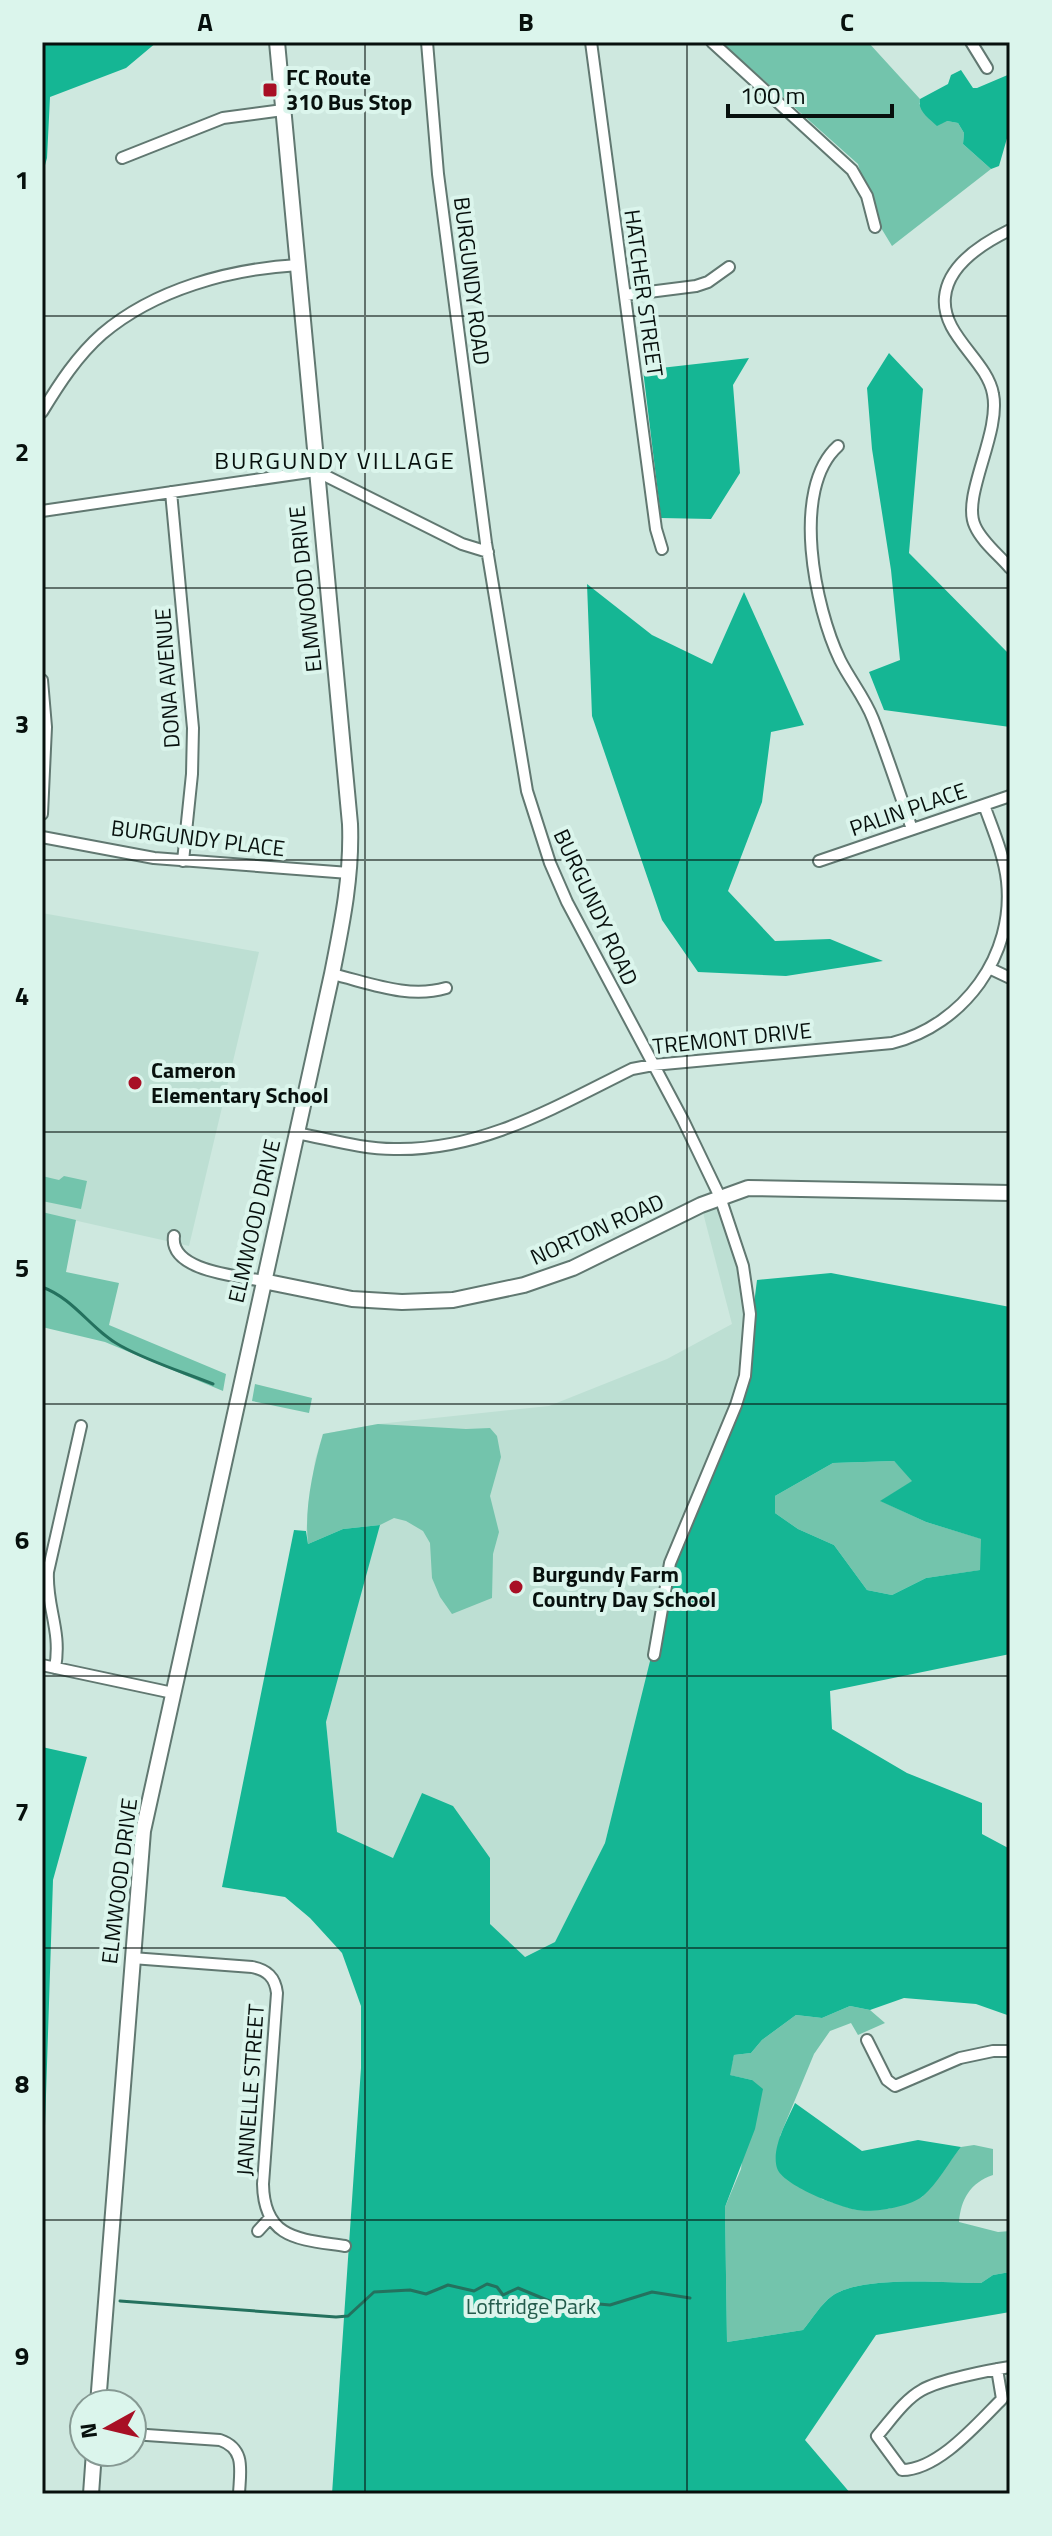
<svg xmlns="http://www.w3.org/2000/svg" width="1052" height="2536" font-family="'Titillium Web',sans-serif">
  <rect width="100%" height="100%" fill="#cee8df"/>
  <path fill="#bddfd3" d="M42,913L259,952L189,1246L42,1213Z
    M720,1197L749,1304L745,1376L654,1655L605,1843L555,1943L493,1971L422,1793L393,1859L337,1833L326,1722L379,1525L306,1531L315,1460L323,1434L378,1424L549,1406L667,1359L732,1324L701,1205Z"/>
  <path fill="#73c4ac" d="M721,42H868L920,99L919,104L947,121L958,123L964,133L963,144L991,169L892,246L872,213L858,164Z
    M42,1176L59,1180L64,1176L87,1181L81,1209L42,1201Z
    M42,1212L76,1220L66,1272L119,1283L109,1325L226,1374L223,1391L105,1342L42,1327Z
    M255,1384L312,1398L309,1413L252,1401Z
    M378,1424L466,1429L490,1428L497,1436L501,1457L490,1496L499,1532L493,1554L492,1598L452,1614L440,1597L432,1578L430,1543L423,1531L406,1521L394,1518L380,1525L343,1529L308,1544C304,1509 313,1468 323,1434Z
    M894,1461L913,1481L881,1501L926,1522L982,1539L981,1570L926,1578L892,1595L867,1590L834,1545L798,1529L775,1513V1496L833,1463Z
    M850,2006L870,2010L885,2023L858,2035L851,2023L830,2031L814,2054L780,2136L822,2199L856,2210L888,2209L922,2197L961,2147L974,2145L993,2149V2175C970,2183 961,2199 959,2222L998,2232L1010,2231V2272L993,2275L981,2283C943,2283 862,2275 832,2296C821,2304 812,2319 803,2330L727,2342L725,2207L741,2169L752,2080L729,2075L734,2055L751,2053L762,2040L796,2015L822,2018Z"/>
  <path fill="#15b694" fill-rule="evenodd" d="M45,42H157L126,68L50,97L47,158L42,176V45Z
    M961,70L973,88H977L1010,74V128L999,166L991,169L963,144L964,133L958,123L947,121L937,126C929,118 917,111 920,99L948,84L951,75Z
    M889,353L923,389L909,553L1010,655V727L884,710L869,672L900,660L891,570L872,449L867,388Z
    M749,358L733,385L740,473L711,519L661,518L643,370Z
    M587,584L652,635L712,664L744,592L804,725L771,732L762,802L728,891L775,941L830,939L883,961L786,976L698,972L662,920L592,716Z
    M831,1273L1010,1307V1654L830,1691L832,1729L907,1773L982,1803V1834L1010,1849V2016L976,2004L904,1998L870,2010L850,2006L822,2018L796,2015L762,2040L751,2053L734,2055L730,2075L752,2080L763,2089L755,2129L725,2207L727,2342L803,2330C812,2319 821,2304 832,2296C862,2275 943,2283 981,2283L993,2275L1010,2272V2312L876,2335L805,2440L851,2494H332L361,2068V2006L342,1953L310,1918L285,1897L222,1887L294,1530L306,1531L308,1544L343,1529L380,1525L326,1722L337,1832L393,1858L422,1793L453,1806L490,1858V1924L525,1957L555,1942L605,1843L678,1548L745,1376L757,1280ZM894,1461L912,1481L880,1501L926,1522L981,1539L980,1570L926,1578L892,1595L867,1590L834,1545L798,1529L775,1513V1496L833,1463Z
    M42,1747L87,1757L53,1880L45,2126L42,2124Z
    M795,2103L862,2151L918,2140L961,2147C949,2162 937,2184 923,2196C909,2207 874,2213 857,2210C839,2207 782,2185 777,2168C771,2148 787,2121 795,2103Z"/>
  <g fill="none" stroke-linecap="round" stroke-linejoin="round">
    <path stroke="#24715e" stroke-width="3" d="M42,1287C75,1299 92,1331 121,1346C150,1362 183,1372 213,1384
      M120,2301L336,2317L348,2316L374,2292L410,2290L426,2294L448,2285L474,2291L487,2284L497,2287L503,2295L518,2288L559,2305L575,2307H591L599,2304L610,2305L652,2292L690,2298"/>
    <g stroke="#617871" stroke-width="14">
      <path id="street" d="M427,42L438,174L486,543L527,791L550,863L567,902L683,1120L720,1197L743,1266L750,1314L745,1376L736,1405L670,1563L654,1655
        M591,42L656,529L662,549
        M712,42L852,170L867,196L875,227
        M971,42L987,68
        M122,158L223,118L283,110
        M1010,230C983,243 948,265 945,297C941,335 987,360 993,394C1001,433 961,497 975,526C982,542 999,555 1010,568
        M625,295L696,286L708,282L729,267
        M42,412C59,384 77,356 102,334C155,289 230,269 298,265
        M838,446C790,489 815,608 840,660C850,680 865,698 873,719C887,755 899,792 912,829
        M171,492L193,728L192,774L183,861
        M42,511L316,471L462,544L488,552
        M42,680L46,727L42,814
        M42,837L154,858L349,873
        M819,861L1010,796
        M991,969L1010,978
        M332,974C370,983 408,999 446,988
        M296,1133C329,1139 361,1149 394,1149C482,1151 555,1107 632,1069L653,1065L892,1043C964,1025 1015,955 1007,881C1004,855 993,830 984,805
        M174,1236C169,1271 238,1276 263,1281
        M42,1665L173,1693
        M55,1668C62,1630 46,1607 48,1572L81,1426
        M132,1958L252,1967C267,1970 275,1977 277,1993L263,2184C264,2240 300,2239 345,2246
        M867,2040L887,2080L895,2086L960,2058L993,2051H1010
        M258,2231L269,2219
        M997,2369L1002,2399C977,2424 938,2470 902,2470L877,2436C891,2420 904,2400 922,2390C939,2380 990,2370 1010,2367
        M132,2434L220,2440C246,2449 240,2471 239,2494"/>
    </g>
    <g stroke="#617871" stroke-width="18">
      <path id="secondary" d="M263,1281L352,1299L402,1302L453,1300L524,1285L573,1268L701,1205L748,1188L1010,1193
        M98,2404L143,1831L332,974C342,924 352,876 350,824L277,42
        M91,2494L94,2452"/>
    </g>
    <use href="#street" stroke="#fff" stroke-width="10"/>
    <use href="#secondary" stroke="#fff" stroke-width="14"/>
  </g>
  <path fill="none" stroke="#07100d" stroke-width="2" stroke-opacity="0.55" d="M365,42V2494M687,42V2494M42,316H1010M42,588H1010M42,860H1010M42,1132H1010M42,1404H1010M42,1676H1010M42,1948H1010M42,2220H1010"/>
  <g fill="#a81025" stroke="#dbf5ec" stroke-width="3">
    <rect x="262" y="82" width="16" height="16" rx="4"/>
    <circle cx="135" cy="1083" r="8"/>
    <circle cx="516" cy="1587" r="8"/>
  </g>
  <g text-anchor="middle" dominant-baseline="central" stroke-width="8" stroke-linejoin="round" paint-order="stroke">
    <g font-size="22" font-weight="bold" fill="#07100d" stroke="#dbf5ec" text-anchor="start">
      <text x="286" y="77">FC Route<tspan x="286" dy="25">310 Bus Stop</tspan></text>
      <text x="151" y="1070">Cameron<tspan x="151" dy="25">Elementary School</tspan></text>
      <text x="532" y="1574">Burgundy Farm<tspan x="532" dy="25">Country Day School</tspan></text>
    </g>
    <g font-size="22" fill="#07100d" stroke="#dbf5ec">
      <text transform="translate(472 281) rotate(83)">BURGUNDY ROAD</text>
      <text transform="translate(644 293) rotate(82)">HATCHER STREET</text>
      <text transform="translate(305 589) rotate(-96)">ELMWOOD DRIVE</text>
      <text transform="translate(167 678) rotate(-94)">DONA AVENUE</text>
      <text transform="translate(908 809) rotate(-19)">PALIN PLACE</text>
      <text transform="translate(198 838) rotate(7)">BURGUNDY PLACE</text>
      <text transform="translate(596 907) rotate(65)">BURGUNDY ROAD</text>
      <text transform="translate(732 1038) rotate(-6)">TREMONT DRIVE</text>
      <text transform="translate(254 1221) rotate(-77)">ELMWOOD DRIVE</text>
      <text transform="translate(597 1229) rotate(-24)">NORTON ROAD</text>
      <text transform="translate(119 1881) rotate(-83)">ELMWOOD DRIVE</text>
      <text transform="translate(250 2090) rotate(-86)">JANNELLE STREET</text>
    </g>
    <g font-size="22" fill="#235b4c" stroke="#dbf5ec">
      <text x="531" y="2306">Loftridge Park</text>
    </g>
    <g font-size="24" letter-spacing="2" fill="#07100d" stroke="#dbf5ec">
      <text x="335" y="460">BURGUNDY VILLAGE</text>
    </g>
  </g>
  <rect width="1052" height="2536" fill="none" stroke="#dbf5ec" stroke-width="88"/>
  <g transform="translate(108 2428) rotate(262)"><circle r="38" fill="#dbf5ec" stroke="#869993" stroke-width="2"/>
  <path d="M0-6L14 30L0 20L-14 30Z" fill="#a81025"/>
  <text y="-12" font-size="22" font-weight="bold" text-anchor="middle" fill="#07100d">N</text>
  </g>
  <path d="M728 104v12h164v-12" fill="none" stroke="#07100d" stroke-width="4"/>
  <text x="740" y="104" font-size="24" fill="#07100d" stroke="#dbf5ec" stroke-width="6" paint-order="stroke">100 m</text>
  <rect x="44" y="44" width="964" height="2448" fill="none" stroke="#07100d" stroke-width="3"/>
  <g font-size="26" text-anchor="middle" font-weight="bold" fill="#07100d">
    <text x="205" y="31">A</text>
    <text x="526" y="31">B</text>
    <text x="847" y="31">C</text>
    <text x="22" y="189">1</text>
    <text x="22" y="461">2</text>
    <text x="22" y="733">3</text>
    <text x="22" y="1005">4</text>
    <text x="22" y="1277">5</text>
    <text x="22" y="1549">6</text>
    <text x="22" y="1821">7</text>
    <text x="22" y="2093">8</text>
    <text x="22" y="2365">9</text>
  </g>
</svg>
